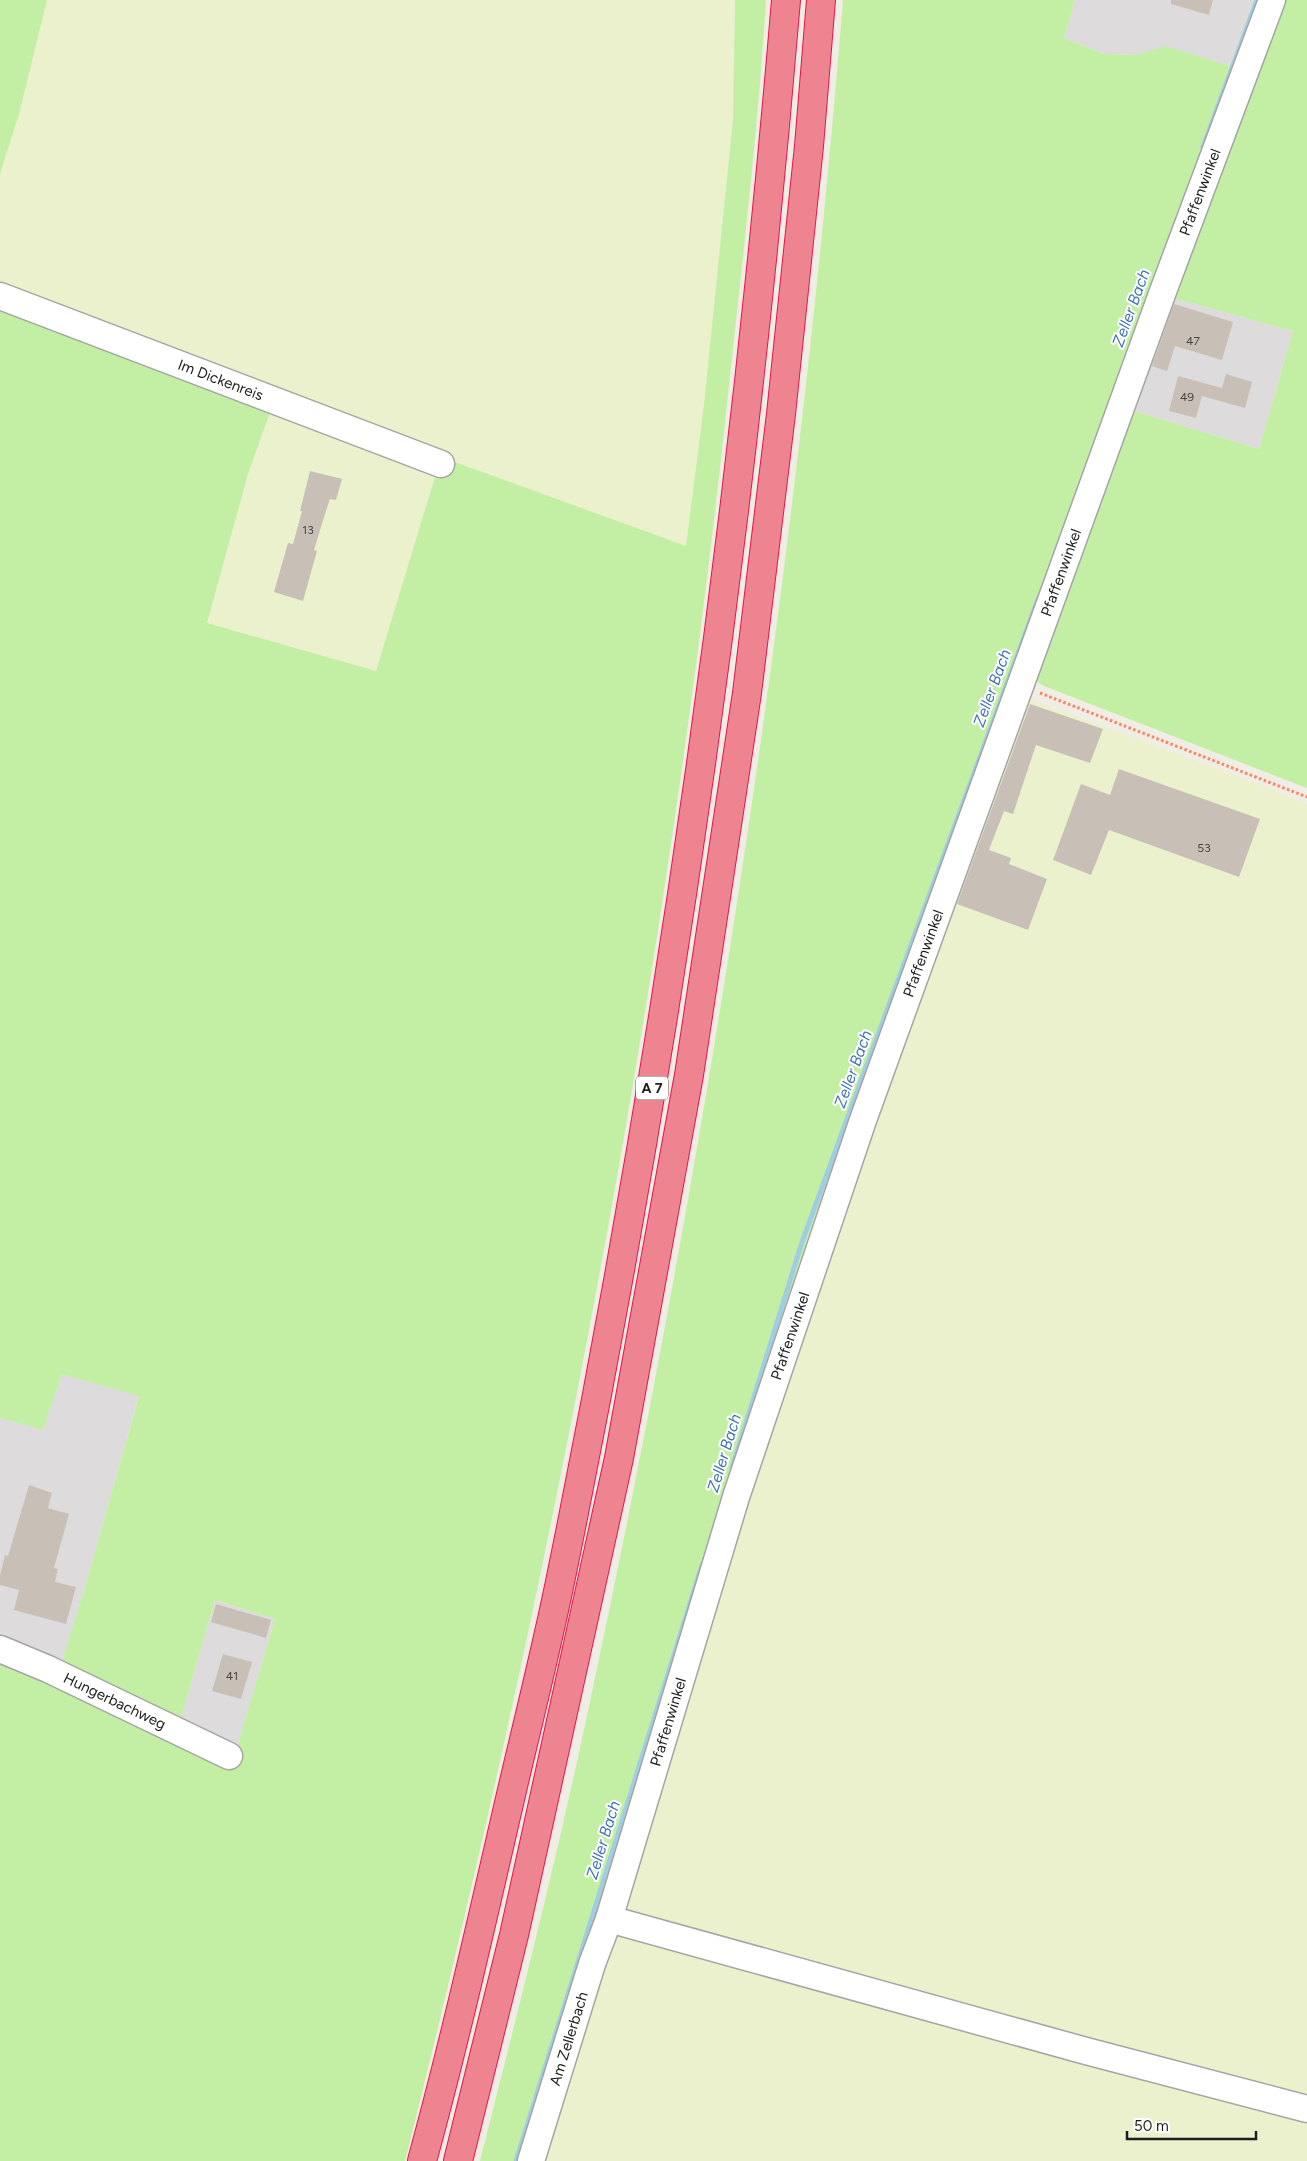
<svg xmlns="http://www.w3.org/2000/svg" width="1307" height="2161" font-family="Figtree,sans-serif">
  <rect width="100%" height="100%" fill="#f0ede4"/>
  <path fill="#dddbdb" d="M1075,0H1264L1239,69L1166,47L1136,55L1104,54L1064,38Z
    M1170,297L1293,331L1259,449L1131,410Z
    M62,1374L139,1395L85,1587L60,1668L0,1643V1418L43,1430Z
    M215,1600L275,1619L235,1754L178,1728Z"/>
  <path fill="#ebf1cd" d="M47,0H735L733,119L704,405L686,547L414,447L0,289V174L19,114Z
    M273,404L437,469L376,671L207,623L248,474Z
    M1023,697L1229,773L1307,804V2102L635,1917L627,1904L770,1415Z
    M626,1934L1307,2117V2161H538L611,1942Z"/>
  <path fill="#c3efa5" d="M0,0H47L19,114L0,174Z
    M735,0H766C758,132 742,264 728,395C665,991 551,1581 405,2161H0V1656L235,1754L275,1619L215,1600L178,1728L60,1668L85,1587L139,1396L62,1374L43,1430L0,1418V302L273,404L248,474L207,623L376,671L441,457L686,546L704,405L733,119Z
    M843,0H1075L1064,38L1104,54L1136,55L1166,46L1239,69L1164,267L524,2161H480C518,2011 556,1862 588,1711C709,1146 797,575 843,0Z
    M1284,0H1307V788L1044,686L1035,680L1131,410L1259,449L1293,331L1170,297Z"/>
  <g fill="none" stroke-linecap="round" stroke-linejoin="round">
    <path stroke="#a0cde2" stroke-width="5" d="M1203,147L1257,0
      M732,1468L802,1242L1038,599
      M516,2161L702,1565"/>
  </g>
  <path fill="#c8c0b6" d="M1171,0H1213L1209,15L1171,4Z
    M1174,304L1233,322L1222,360L1175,346L1167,371L1152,366Z
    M1226,374L1252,382L1245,408L1202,396L1196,418L1169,411L1178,376L1222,388Z
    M310,471L342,479L336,500L330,499L324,517L314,550L317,551L303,601L274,592L288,543L293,544L302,511H300Z
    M1030,704L1103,729L1090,763L1036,745L1013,814L1004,811L989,850L1011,858L1009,864L1047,879L1028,930L957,904Z
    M1119,769L1260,819L1239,877L1109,830L1091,875L1053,860L1081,784L1110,795Z
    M29,1485L52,1493L48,1508L69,1514L54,1568L58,1569L55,1582L76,1587L66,1624L14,1610L19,1590L0,1585V1576L5,1555L8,1556Z
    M216,1604L271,1620L266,1638L211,1622Z
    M223,1654L252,1662L241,1699L212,1691Z"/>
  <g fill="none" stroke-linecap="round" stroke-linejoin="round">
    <g stroke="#a5a5a5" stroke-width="29">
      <g id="minor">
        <path id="s1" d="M0,296L441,464"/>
        <path id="s2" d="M0,1649L48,1669L229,1756"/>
        <path d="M609,1919L1086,2051L1307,2109"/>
        <path id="s3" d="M531,2161L592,1964L609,1919L736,1497L863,1120L1162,294L1272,0"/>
      </g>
    </g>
    <g stroke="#ea144c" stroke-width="30">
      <path id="highway" d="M422,2161C456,2037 484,1911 513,1786C529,1718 546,1650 560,1582C667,1060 742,531 786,0
        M458,2161L514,1935L619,1458L689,1075L747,693L781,414L809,146L821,0"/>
    </g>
    <path stroke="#ff8266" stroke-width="3" stroke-dasharray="2.5 2.5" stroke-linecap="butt" d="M1040,693L1307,797"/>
    <use href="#minor" stroke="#fff" stroke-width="26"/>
    <use href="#highway" stroke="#ee848f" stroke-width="28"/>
  </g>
  <g text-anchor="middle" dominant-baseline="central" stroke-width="4" stroke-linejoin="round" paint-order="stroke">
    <g font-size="12" fill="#484644">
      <text x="1193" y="341">47</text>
      <text x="1187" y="397">49</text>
      <text x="308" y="530">13</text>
      <text x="1204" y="848">53</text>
      <text x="232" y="1676">41</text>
    </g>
    <rect fill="#fff" stroke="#626262" stroke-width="1" x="636" y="1076.5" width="32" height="23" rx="4"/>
    <g font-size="14" font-weight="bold" fill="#1e1e1e">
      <text x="652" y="1088">A 7</text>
    </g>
    <g font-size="15" fill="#1e1e1e" stroke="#fff">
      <text stroke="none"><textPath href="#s3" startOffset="2080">Pfaffenwinkel</textPath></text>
      <text stroke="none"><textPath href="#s1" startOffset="236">Im Dickenreis</textPath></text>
      <text stroke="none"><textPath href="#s3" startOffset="1675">Pfaffenwinkel</textPath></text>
      <text stroke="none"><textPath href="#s3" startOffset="1270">Pfaffenwinkel</textPath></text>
      <text stroke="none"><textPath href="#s3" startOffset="865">Pfaffenwinkel</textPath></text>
      <text stroke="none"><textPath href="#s2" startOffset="126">Hungerbachweg</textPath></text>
      <text stroke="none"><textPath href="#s3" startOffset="460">Pfaffenwinkel</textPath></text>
      <text stroke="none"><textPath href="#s3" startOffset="128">Am Zellerbach</textPath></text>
    </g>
    <g font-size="16" font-style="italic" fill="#4273b7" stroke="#fff">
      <text transform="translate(1131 308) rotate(-70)">Zeller Bach</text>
      <text transform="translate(992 688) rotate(-70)">Zeller Bach</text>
      <text transform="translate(853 1069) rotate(-70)">Zeller Bach</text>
      <text transform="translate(724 1453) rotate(-73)">Zeller Bach</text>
      <text transform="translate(603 1840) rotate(-73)">Zeller Bach</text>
    </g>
  </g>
  <path d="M1127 2131v8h129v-8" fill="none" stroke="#1e1e1e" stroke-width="2.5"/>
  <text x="1134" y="2131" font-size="15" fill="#1e1e1e" stroke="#ffffff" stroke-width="4" paint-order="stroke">50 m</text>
</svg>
